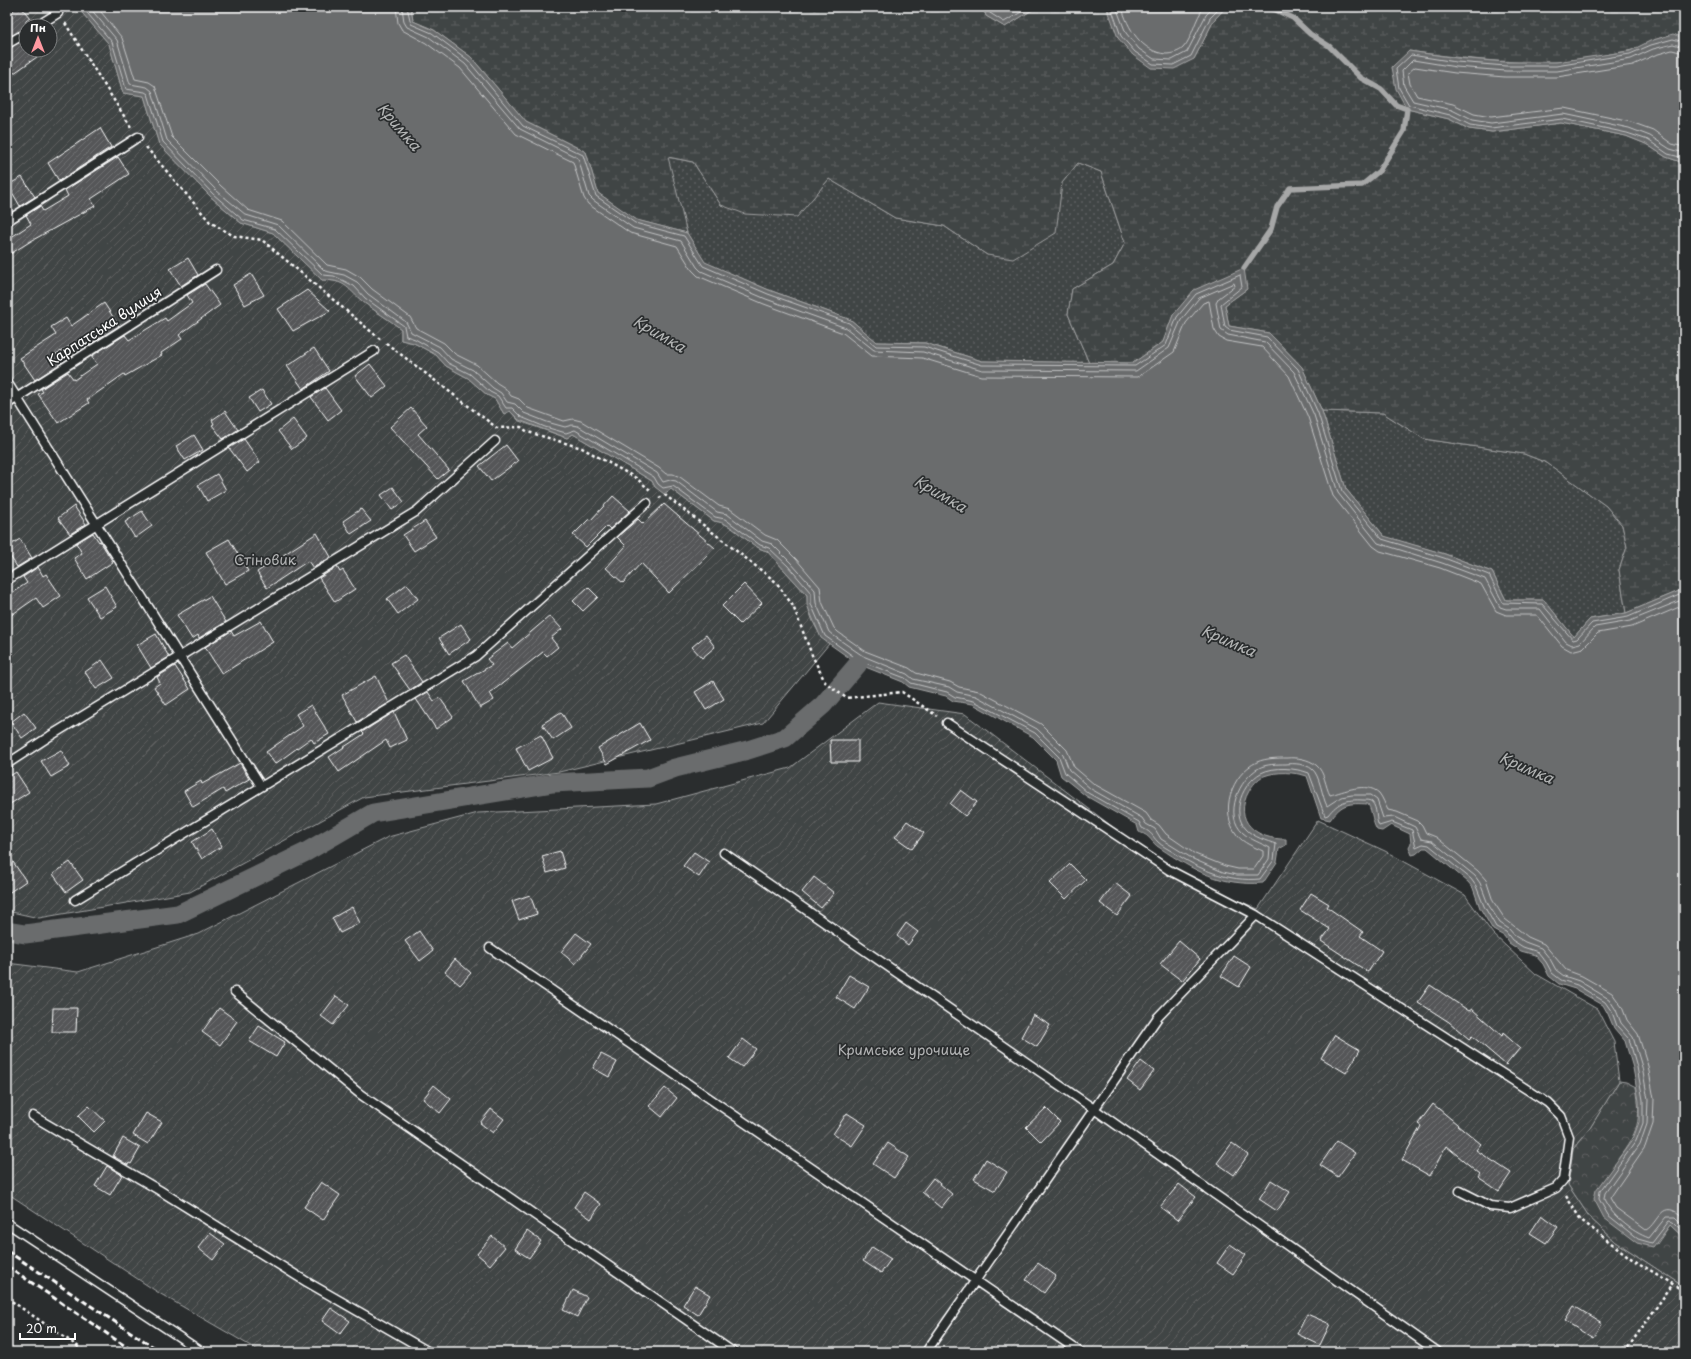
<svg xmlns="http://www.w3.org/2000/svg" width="1691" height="1359" font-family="'Playpen Sans',sans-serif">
  <defs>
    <pattern id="grass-dots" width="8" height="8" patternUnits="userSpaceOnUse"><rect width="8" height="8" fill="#414445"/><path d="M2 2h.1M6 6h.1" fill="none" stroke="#5e6061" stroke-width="1.8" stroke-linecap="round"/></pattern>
    <pattern id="forest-crowns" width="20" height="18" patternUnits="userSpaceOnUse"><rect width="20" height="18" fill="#414445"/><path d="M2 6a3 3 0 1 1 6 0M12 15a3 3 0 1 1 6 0" fill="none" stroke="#5e6061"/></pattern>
    <pattern id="wetland-marsh" width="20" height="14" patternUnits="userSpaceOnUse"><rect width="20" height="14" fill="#414445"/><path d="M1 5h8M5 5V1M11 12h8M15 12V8" fill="none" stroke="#5e6061"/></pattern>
    <pattern id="garden-furrows" width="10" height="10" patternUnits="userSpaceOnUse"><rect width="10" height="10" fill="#414445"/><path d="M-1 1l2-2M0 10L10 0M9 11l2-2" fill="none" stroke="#5e6061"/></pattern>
    <pattern id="building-hatch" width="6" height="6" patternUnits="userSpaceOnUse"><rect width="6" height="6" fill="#555758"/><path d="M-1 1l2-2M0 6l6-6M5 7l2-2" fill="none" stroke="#6e7071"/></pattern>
  </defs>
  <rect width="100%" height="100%" fill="#2a2d2e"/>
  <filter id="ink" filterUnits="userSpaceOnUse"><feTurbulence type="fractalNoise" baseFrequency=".025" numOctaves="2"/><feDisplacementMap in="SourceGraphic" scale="8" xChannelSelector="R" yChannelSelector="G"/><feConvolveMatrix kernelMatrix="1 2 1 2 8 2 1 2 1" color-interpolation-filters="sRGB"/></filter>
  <g filter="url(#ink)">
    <path fill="url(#grass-dots)" stroke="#a0a2a2" d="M667,157L693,162L721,205L797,216L829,179L895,218L944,226L987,255L1055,233L1062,183L1078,163L1101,172L1125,243L1113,265L1072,289L1068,314L1089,363L982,361L925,343L877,342L851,320L769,290L704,262L687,233Z
      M1322,411L1383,413L1424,439L1524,454L1547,463L1606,506L1622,525L1627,547L1619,570L1626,613L1590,619L1574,637L1544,600H1506L1492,572L1445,554L1385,537L1346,489Z"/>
    <path fill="url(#forest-crowns)" stroke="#a0a2a2" d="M1619,1081L1626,1082L1636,1087C1642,1121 1638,1132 1618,1159L1657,1244L1670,1225L1684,1238V1287L1616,1242L1590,1218L1568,1185L1573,1149L1590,1128Z"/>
    <path fill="url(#wetland-marsh)" stroke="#a0a2a2" d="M411,7H584L592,11L594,7H983L986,16L1005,27L1037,7H1107L1109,17L1194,59L1214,20L1226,7H1684V38C1659,30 1648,48 1627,51C1603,55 1578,61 1555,62C1506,64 1458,58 1409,51L1407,109L1449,119L1469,129L1492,132L1561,123L1626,136L1646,144L1666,157L1684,163V589L1626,613L1619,570L1627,547L1622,525L1606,506L1547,463L1524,454L1424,439L1383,413L1322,411L1302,367L1269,333L1229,326L1225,305L1247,289L1173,315L1163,342L1133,363H1089L1068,314L1072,289L1113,265L1125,243L1101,172L1078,163L1062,183L1056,233L1013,259L987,255L944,226L895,218L829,179L797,217L745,214L721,205L693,162L668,157L687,233L636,220L598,193L586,152L526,122L471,57L434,30L413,21Z"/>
    <path fill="url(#garden-furrows)" stroke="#a0a2a2" fill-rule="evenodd" d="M7,7H77L109,44L123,93L144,96L159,144L211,197L241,223L273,233L322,280C346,281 346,286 362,301C374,311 389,319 401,329V340L414,343L436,355L446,366L468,378L487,395L495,399L504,414L510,411L519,421L567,438L573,434L652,481L655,487L671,489L714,521C735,523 747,546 767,551L807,595C807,611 816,634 829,644L763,723L559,772L364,797L190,892L39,918L7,911ZM26,26H50V50H26Z
      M878,702L965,714L1169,870L1258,909L1318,820L1385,851L1465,895L1493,934L1536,974L1597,1009L1614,1042L1619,1081L1590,1128L1573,1149L1568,1185L1590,1218L1616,1242L1684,1287V1352H261L159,1293L7,1193V963L78,972L198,934L388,837L478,813L656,804L790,768Z"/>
    <path fill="#6a6c6d" stroke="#a6a7a7" d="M77,7H411L413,21L434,30L471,57L526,122L586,152L598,193L637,220L687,233L705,262L769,290L851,320L877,342L925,343L982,361L1133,363L1163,342L1173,315L1194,290L1244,268L1247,289L1225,305L1229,326L1269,333L1302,367L1322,411L1346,489L1384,536L1445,554L1492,572L1506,600H1544L1574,637L1590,619L1626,613L1684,589V1238L1670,1225L1653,1247L1637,1243L1604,1218L1594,1199L1596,1190L1633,1139L1639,1122V1101L1633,1068L1625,1041L1614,1028L1608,1014L1603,1005L1575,989L1559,984L1549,976L1543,964L1535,955L1521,951L1509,943L1504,936L1493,930L1480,908L1473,888L1468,882L1427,848H1423L1416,854L1412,855L1409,847L1411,843L1410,834L1391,825L1382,831L1377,830C1372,822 1373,813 1368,804C1348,803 1342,803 1330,820L1321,818L1307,776C1294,772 1277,771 1264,776C1258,778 1252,786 1249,791C1232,821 1257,840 1286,839V845L1279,849L1277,862L1263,883C1221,886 1194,871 1160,848C1150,842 1152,836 1139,832L1137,825L1086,796L1061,776L1056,760L1033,737L973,704L953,701L946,696L909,687L903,682L858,664L821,638L807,605V595L767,551C747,546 735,523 714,521L671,489L664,494L655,487L652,481L573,434L567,438L519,420L510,411L504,414L495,399L487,395L468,378L446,366L436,355L414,343L401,340V329C389,319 374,311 362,301C346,287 345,280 322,280L273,233L241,223L211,197L159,144L144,96L123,93L109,44Z
      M983,7H1037L1005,27L986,16Z
      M1107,7H1226L1214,20L1194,59L1174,69L1151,68L1133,55L1118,38Z
      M1673,34L1684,38V163L1666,157L1646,144L1626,136L1561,123L1492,132L1469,129L1449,119L1407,109L1396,89L1392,67L1409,51L1457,58L1506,62H1556L1630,51L1650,41Z"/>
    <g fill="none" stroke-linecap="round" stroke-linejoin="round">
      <path stroke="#c3c4c5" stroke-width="1" d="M82,7L112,42L126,89L145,92L148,94L163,142L213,194L243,220L275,229L323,275L334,276L354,286L365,298L404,326L406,336L415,339L438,352L448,363L470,374L490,392L498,396L506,408H512L521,417L545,427L566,433L575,430L654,477L658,484L663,488L673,486L715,517L725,519L760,545L769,548L788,566L811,593V604L825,636L860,661L905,678L911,683L947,692L955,697L974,701L1035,733L1059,757L1065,773L1088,793L1139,822L1142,828C1153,833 1151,835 1158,842C1162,846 1168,849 1173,852C1200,870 1228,882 1260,879L1274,860L1276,844C1267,841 1253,837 1246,829C1230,812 1243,783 1261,773C1274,766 1296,768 1309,773L1325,816L1328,815C1338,802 1347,799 1363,800C1366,800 1370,800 1372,802C1378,809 1375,819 1379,826L1392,822L1412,830L1416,847L1423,844L1429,845L1471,879L1476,886L1484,906L1496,927L1506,932L1512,940L1523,947L1538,952L1546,962L1552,973L1561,980L1577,985L1605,1002L1612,1012L1617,1026L1629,1039L1637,1067L1643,1100V1123L1636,1141L1600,1191L1599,1199L1608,1215L1638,1239L1652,1243L1669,1221L1673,1222L1684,1233
        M89,7L117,40L130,84L147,87L152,91L167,140L217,191L246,215L278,225L325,271L344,275L357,282L368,294L406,322L411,332L440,347L451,359L473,370L493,388L501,393L507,402L515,404L524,413L547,422L565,427L572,425L578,426L657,473L663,482L670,480L676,481L717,512L727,514L762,541L772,544L791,563L815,590L816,603L829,632L834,636L863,656L907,674L913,679L949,687L957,692L976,696L1037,729L1063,754L1069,770L1091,789L1142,818L1146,824L1155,829L1161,839L1193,859L1223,872L1237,875H1258L1269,859L1270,848C1261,843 1251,840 1243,833C1223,815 1239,779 1259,768C1266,764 1277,764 1286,764C1294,763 1306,764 1312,769C1320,775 1322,797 1327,806L1341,797L1352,795H1370L1377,800L1383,818L1394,817L1415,827L1421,839L1432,841L1475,876L1480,883L1488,904L1500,923L1509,929L1515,936L1525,942L1541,948L1550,959L1556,970L1564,976L1579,981L1609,999L1616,1010L1621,1023L1633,1037L1642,1067L1648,1100L1647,1124L1640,1144L1605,1193L1604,1199C1611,1215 1632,1232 1649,1238L1666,1217H1675L1684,1226
        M97,7L122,38L135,79L149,82L155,86L172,137L221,186L248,210L282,221L327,265L346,269L360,277L372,289L410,317L416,328L444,343L455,354L477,365L497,383L505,388L511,396L519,399L528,408L564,421L573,419L581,421L659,468L666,474H673L680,477L719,506L730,509L765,535L777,540L796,559L820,587L822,602L834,628L838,632L865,651L909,668L916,673L950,682L959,687L979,691L1041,724L1067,750L1074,767L1094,784L1146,813L1151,820L1159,825L1166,834L1195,854L1225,866L1238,869H1254L1263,856V851C1254,847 1243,843 1237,835C1219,812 1231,774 1257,762C1266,758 1278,758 1287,758C1296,757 1309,759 1316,765C1325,772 1325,786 1330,795C1343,792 1366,781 1379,793C1383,798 1385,805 1388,810L1397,812L1418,821L1422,825L1426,833L1436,837L1478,871L1486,880L1493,901L1505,919L1528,937L1544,944L1566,970L1582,976L1612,993L1622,1007L1627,1020L1638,1034L1648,1066L1654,1099L1653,1124L1645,1147L1610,1198L1616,1208L1646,1230C1659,1223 1661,1196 1684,1218
        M396,7L398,23L402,30L426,43L460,68L516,134L573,162L584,198L588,204L630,233L677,246L692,270L698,276L764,304L843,333L872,356L922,358L981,376L1138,377L1174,352L1186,323L1203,303L1209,301L1214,329L1219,337L1226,341L1262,347L1289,376L1308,417L1333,496L1373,546L1380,551L1440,568L1481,584L1496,611L1506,615H1537L1562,646L1571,651L1583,648L1598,633L1632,627L1684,605
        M402,7L404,22L407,27L429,37L465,64L520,129L578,158L589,196L593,200L633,228L681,241L697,267L701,271L766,299L846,328L874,350L923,352L982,370L1136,371L1169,348L1181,320L1199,298L1234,283L1235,286L1219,298L1216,303L1221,330L1228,335L1265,342L1294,372L1314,415L1338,493L1378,543L1442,563L1485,579L1500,607L1506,609H1540L1566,642L1572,645L1580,643L1595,627L1630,621L1684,599
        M407,7L411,24L432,33L468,60L523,126L583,155L596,196L635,223L684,236L703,266L768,294L849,323L876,346L924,347L982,365L1135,366L1166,345L1177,317L1196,294L1240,275L1242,287L1221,304L1225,327L1229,330L1267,337L1298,369L1318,413L1342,491L1382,539L1444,558L1489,575L1503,603L1542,604L1573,640L1577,639L1592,623L1628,617L1684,593
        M988,7L990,13L1004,22L1030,7
        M1111,7L1121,36L1135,52L1153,64L1173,65L1191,56L1210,18L1221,7
        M1116,7L1126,33L1139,49L1154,59L1172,60L1187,52L1206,15L1214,7
        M1122,7C1127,28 1142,52 1166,54C1171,54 1179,52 1183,48C1193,38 1194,18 1205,7
        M1684,42L1673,39L1651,45L1630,54L1556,66H1506L1456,62L1411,55L1396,69L1399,88L1409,105L1450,115L1470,125L1491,128L1562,119L1627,133L1648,140L1668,154L1684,158
        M1684,47L1673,44L1653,49L1631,59L1557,71H1506L1456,67L1413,60L1402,71L1404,86L1413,101L1452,110L1472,120L1491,123L1563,114L1629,128L1650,136L1670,149L1684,153
        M1684,53L1672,50L1655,55L1633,65L1557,77H1505L1455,73L1415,67L1408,73L1410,84L1417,96L1453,104L1474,114L1491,117L1564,108L1631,122L1653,130L1672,144L1684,147"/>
      <path stroke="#a6a7a7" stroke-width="5.5" d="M1244,268L1271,229L1277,207L1290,188L1362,185L1379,171L1404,131L1407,109L1396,105L1381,89L1361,78L1329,46L1310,34L1293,18L1274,9"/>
      <path stroke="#6a6c6d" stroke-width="19" d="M7,931L25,934L178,914L306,852L373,813L553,783L648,778L675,768L748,750L785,738L823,705L858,664"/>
    </g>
    <path fill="url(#building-hatch)" stroke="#fff" d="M17,7H21L30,18L26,21V28L7,38V15Z
      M26,39V50H47L7,78V49Z
      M100,128L111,147L59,181L48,163Z
      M118,157L129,174L91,199L95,206L31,241L7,256V240L31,224L26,215L40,206L43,211L68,196L65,190Z
      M22,177L35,197L20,206L8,185Z
      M188,258L198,275L181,286L170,269Z
      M251,274L264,295L245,305L233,285Z
      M205,284L220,305L179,335L182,339L161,353L162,355L125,376L124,374L87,400L89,403L58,423L38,394L43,392L41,389L68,372L74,380L97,364L91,356L125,335L129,340L165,318L167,321L192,303L187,295Z
      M307,290L330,311L293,331L278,309Z
      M104,303L119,326L85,347L81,340L56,354L62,363L35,380L20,358L56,335L51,327L66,318L71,326Z
      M314,348L329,371L303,389L287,366Z
      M370,364L387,386L372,398L355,376Z
      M325,388L341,410L328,420L311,397Z
      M262,390L271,404L258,412L249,398Z
      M411,408L427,426L418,434L449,470L438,479L390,427Z
      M225,411L238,430L223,439L212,425L214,424L212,420Z
      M293,419L307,438L292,449L278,431Z
      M194,435L203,450L185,460L176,446Z
      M244,439L260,462L247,472L229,448Z
      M506,445L518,461L491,481L479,466Z
      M217,474L226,490L207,501L198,485Z
      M393,487L404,502L392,510L381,495Z
      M613,496L630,511L610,529L607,526L586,547L573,535L589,519L591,520Z
      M664,504L715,548L669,593L641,563L623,583L606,568L626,546L617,537L638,519L643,524Z
      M74,506L86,524L70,534L58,518Z
      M361,509L371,521L351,534L343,521Z
      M142,511L152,526L135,538L125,522Z
      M425,521L436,537L414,551L403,535Z
      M93,533L99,542L100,541L113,562L87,579L74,558L82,553L76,543Z
      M317,533L331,557L313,568L308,561L267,588L257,572Z
      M20,539L32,558L17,567L7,551V547Z
      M229,539L248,571L225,584L206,552Z
      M38,567L43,576L46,574L61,596L43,608L36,598L7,618V596L27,583L23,577Z
      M337,567L340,572L343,570L355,589L335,602L319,578Z
      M407,584L418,599L398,614L387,599Z
      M744,584L762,603L740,624L722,606Z
      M105,586L117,607L100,617L87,597Z
      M588,587L598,597L583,611L573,601Z
      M210,596L226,622L199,638L198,635L192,639L177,615Z
      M550,616L562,629L551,638L558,647L547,656L543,652L490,693L494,700L480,708L464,681L492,665L487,659L508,643L512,648Z
      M261,621L273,642L222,674L205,647L231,631L234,636Z
      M461,624L471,639L449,654L439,638Z
      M156,634L169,657L151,668L137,645Z
      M706,635L715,647L702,658L692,647Z
      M404,655L422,682L410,690L391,663Z
      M102,660L114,678L96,689L85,672Z
      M175,666L190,689L166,705L154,687L160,683L157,677Z
      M376,676L389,703L357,722L342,695Z
      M713,681L724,699L706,710L695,692Z
      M428,692L434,701L440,698L453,717L436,729L416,699Z
      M311,705L329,734L314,743L311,738L275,764L266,752L303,726L296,714Z
      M24,712L36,728L22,738L11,722Z
      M394,712L407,740L390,748L386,740L339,772L329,757L364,734L362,732Z
      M561,712L571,728L553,740L542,724Z
      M640,723L650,740L607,764L598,748Z
      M541,735L553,758L528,771L516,748Z
      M830,740H858V762H831Z
      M61,750L70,766L51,777L41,761Z
      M240,763L249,779L225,793L223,789L193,807L184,791L201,781L202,784Z
      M16,772L29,792L7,806V778Z
      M961,790L977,802L965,816L950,804Z
      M907,821L924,833L912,849L895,837Z
      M212,829L222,846L202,859L192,842Z
      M560,851L565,868L547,873L542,856Z
      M694,852L709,862L699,877L683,866Z
      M7,853L26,881L7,894Z
      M70,862L83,880L66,892L53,874Z
      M1070,864L1086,880L1066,899L1050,883Z
      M814,877L834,893L821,908L802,892Z
      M1115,883L1132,896L1117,916L1100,903Z
      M1311,893L1329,904L1327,907L1363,932L1360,936L1382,951L1368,972L1321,941L1330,929L1300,910Z
      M530,895L537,914L519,920L512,901Z
      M352,907L360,923L340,933L332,918Z
      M906,923L918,932L908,945L897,936Z
      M419,931L433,951L420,961L405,941Z
      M576,933L591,944L575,964L561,952Z
      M1179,941L1200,959L1182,981L1160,964Z
      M1234,956L1251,967L1239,987L1221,976Z
      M455,959L471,973L460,985L445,972Z
      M849,975L869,987L855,1009L836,997Z
      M1430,985L1469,1011L1472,1009L1502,1036L1503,1033L1520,1048L1506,1065L1472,1036L1469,1039L1449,1022L1418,1002Z
      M336,996L349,1005L333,1025L321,1016Z
      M53,1008H77L76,1032H52Z
      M219,1008L237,1021L220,1045L202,1032Z
      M1033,1015L1050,1025L1037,1047L1021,1037Z
      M259,1026L285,1042L276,1057L249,1041Z
      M1335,1035L1360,1050L1346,1073L1321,1058Z
      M743,1039L756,1049L742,1067L729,1058Z
      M601,1054L617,1062L609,1077L593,1068Z
      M1141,1061L1154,1071L1140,1090L1127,1080Z
      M434,1085L451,1099L440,1113L423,1099Z
      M665,1088L677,1098L662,1117L649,1106Z
      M1433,1104L1481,1144L1476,1150L1511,1173L1499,1191L1478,1177L1480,1174L1446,1146L1430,1176L1402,1160L1421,1126L1418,1124Z
      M89,1106L105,1121L94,1132L78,1116Z
      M1046,1108L1060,1122L1041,1142L1026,1127Z
      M491,1109L504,1119L493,1133L480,1123Z
      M146,1113L162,1122L148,1144L133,1135Z
      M847,1113L866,1125L852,1146L833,1134Z
      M123,1138L140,1148L131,1164L129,1163L128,1165L113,1156Z
      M1337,1141L1355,1153L1338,1177L1320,1165Z
      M888,1143L909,1157L894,1178L873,1164Z
      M1232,1143L1248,1155L1234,1175L1217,1163Z
      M986,1159L1007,1172L995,1191L974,1179Z
      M107,1166L122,1175L110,1195L95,1186Z
      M933,1178L952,1194L941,1208L922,1192Z
      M1271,1180L1290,1192L1277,1211L1259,1199Z
      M321,1182L340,1195L323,1220L304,1207Z
      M1179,1184L1196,1197L1177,1220L1160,1207Z
      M584,1192L601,1204L591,1219L574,1207Z
      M1542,1215L1558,1227L1546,1243L1530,1233Z
      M527,1231L541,1241L529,1258L515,1249Z
      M210,1233L225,1244L213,1260L198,1248Z
      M492,1236L505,1247L490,1265L477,1254Z
      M1230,1244L1246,1255L1233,1274L1217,1263Z
      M872,1247L891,1259L881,1273L863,1261Z
      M1038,1263L1056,1276L1044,1293L1026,1280Z
      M695,1286L710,1295L698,1315L683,1305Z
      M573,1290L587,1297L577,1317L563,1310Z
      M1574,1306L1602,1323L1594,1338L1565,1320Z
      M331,1308L350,1321L340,1334L322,1321Z
      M1307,1314L1330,1324L1320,1345L1297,1334Z"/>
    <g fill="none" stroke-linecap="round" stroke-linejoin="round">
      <g stroke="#fff" stroke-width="11">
        <path id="lane" d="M37,26L58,13
          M7,44L26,33
          M7,221L138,137
          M7,382L261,786
          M7,404L216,270
          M7,580L374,351
          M947,723L1169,870L1256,915
          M7,764L50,736L417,511L495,441
          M724,853L1094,1109L1438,1352
          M75,900L476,656L647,503
          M490,948L1080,1352
          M235,992L360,1094L733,1352
          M33,1116L159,1190L307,1282L429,1352
          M7,1223L202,1352
          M926,1352L1158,1017L1256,915L1548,1103L1561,1116L1569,1137L1563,1180L1556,1188L1510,1208L1490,1206L1460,1191"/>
      </g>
      <path stroke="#fff" stroke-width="2.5" stroke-dasharray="3 3" stroke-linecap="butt" d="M65,23L131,127
        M146,147L210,222L234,236L262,240L380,339
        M386,343L497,428L521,427L528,432L582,448L636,478L650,490
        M659,498L665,495L776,582L793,606L812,655L825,682L846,698L902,692L937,716
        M1566,1196L1581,1220L1632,1259L1684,1291
        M7,1298L86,1352
        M1619,1352L1621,1348L1627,1349L1672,1285"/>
      <use href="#lane" stroke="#2a2d2e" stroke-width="8"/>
      <path stroke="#fff" stroke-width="3" stroke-dasharray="6 3" stroke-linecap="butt" d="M7,1251L161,1352
        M7,1266L134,1352"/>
    </g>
  </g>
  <g text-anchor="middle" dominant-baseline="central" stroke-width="3.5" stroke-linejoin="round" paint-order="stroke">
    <g font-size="14" fill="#fff" stroke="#2a2d2e">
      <text transform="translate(104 326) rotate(-33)">Карпатська вулиця</text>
    </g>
    <g font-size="14" fill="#b3b4b5" stroke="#2a2d2e">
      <text x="265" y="559">Стіновик</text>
      <text x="904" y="1049">Кримське урочище</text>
    </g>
    <g font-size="15" font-style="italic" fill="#b4b6b6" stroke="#2a2d2e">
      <text transform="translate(400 126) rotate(49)">Кримка</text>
      <text transform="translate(660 333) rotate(30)">Кримка</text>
      <text transform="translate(941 493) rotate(30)">Кримка</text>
      <text transform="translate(1229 640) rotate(23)">Кримка</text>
      <text transform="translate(1527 767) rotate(23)">Кримка</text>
    </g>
  </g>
  <rect width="1691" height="1359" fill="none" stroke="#2a2d2e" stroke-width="24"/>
  <rect x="12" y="12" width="1667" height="1335" fill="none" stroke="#fff" stroke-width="1.5" filter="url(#ink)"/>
  <g transform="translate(38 38)"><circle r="19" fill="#2a2d2e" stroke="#7f8182"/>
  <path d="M0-3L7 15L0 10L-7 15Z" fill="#ff9aa2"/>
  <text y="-6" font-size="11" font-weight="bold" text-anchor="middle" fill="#ffffff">Пн</text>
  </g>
  <path d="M20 1333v6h55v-6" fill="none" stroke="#ffffff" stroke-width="2"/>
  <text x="26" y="1333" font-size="12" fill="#ffffff" stroke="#2a2d2e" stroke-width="3" paint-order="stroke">20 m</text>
</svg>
